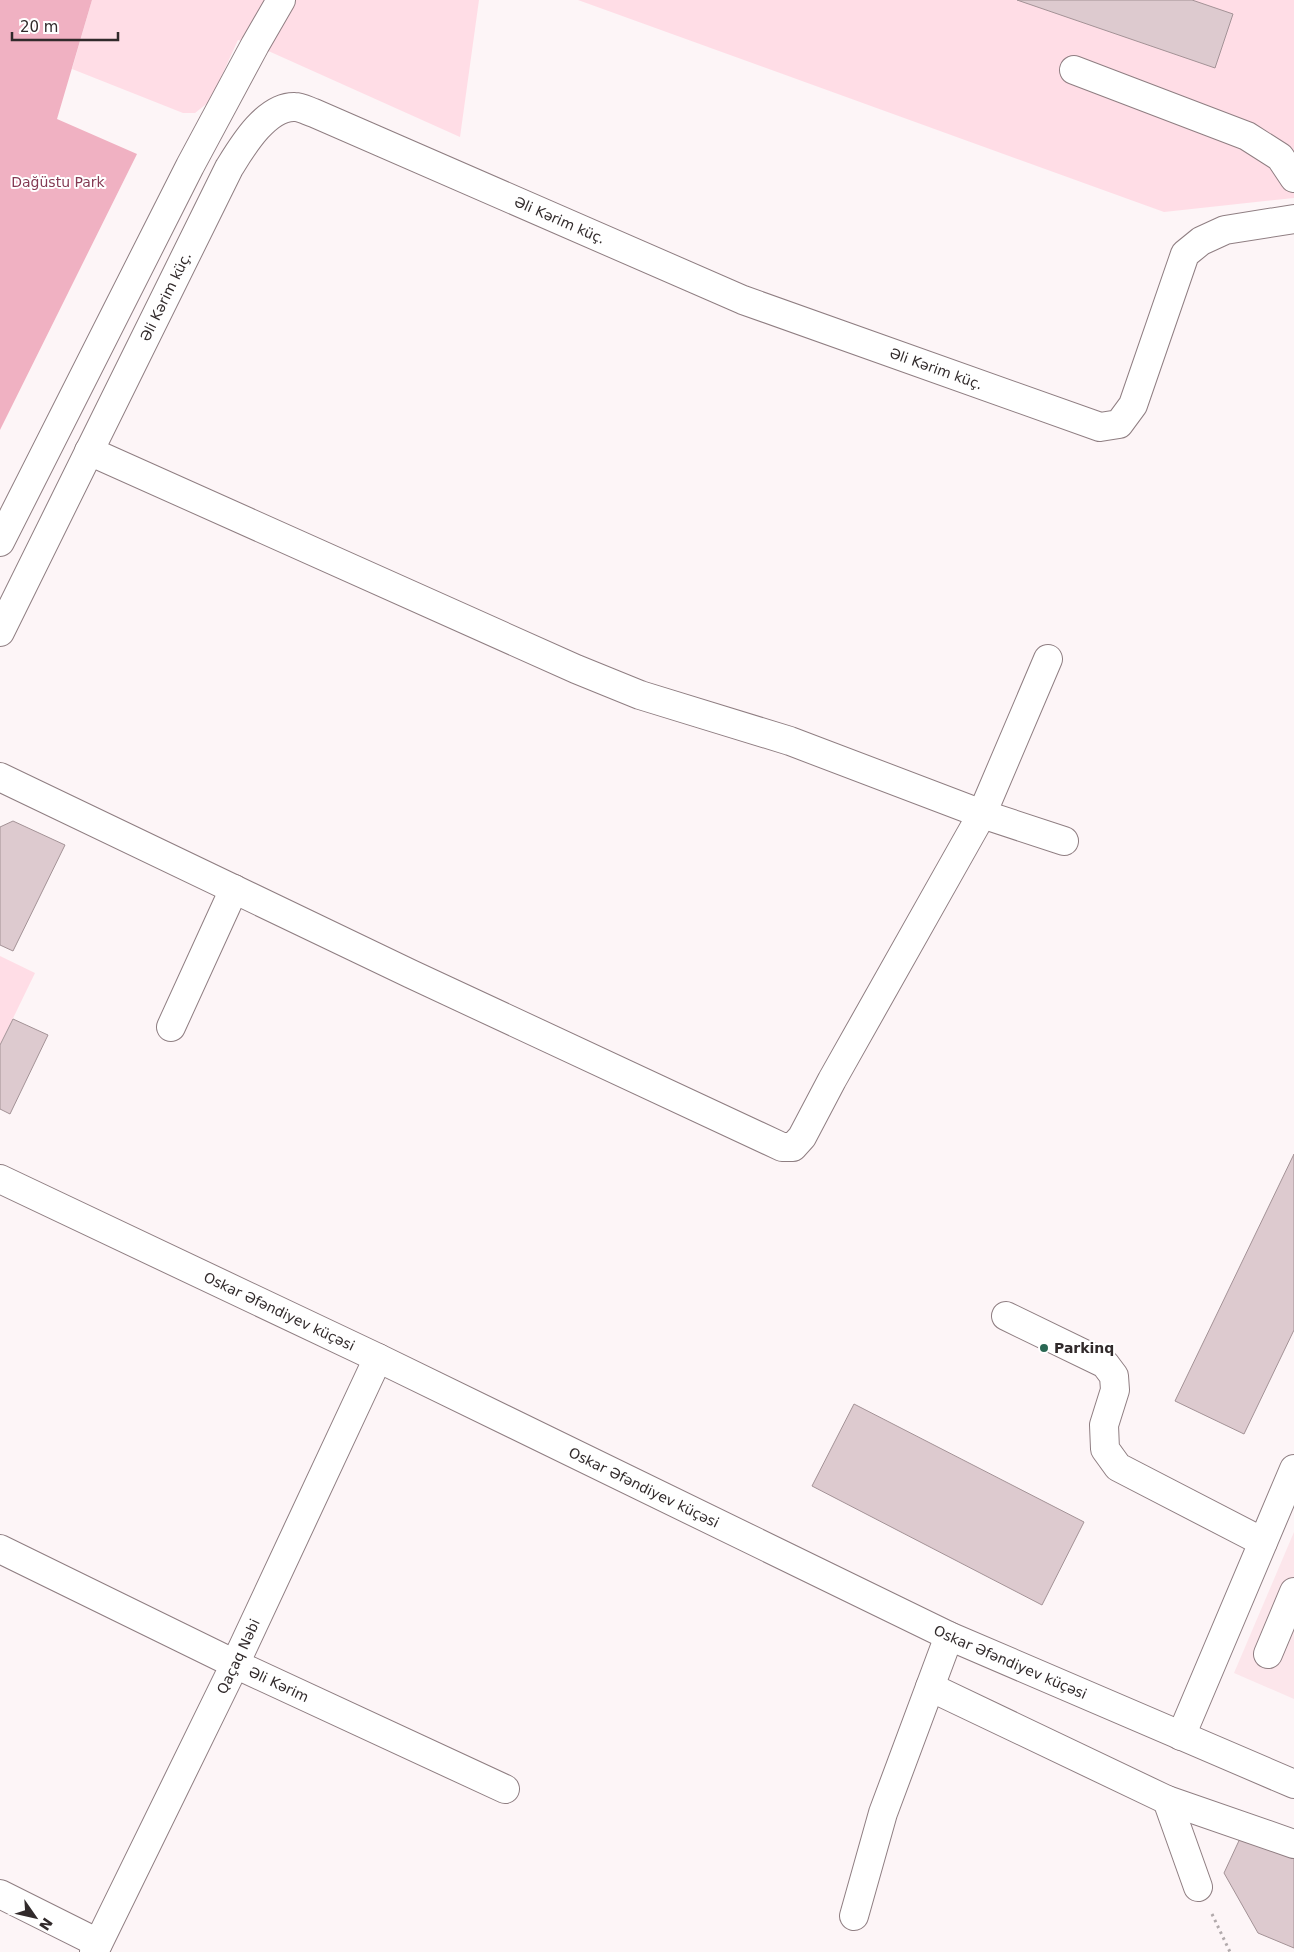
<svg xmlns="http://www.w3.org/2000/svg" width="1294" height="1952" font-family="'DejaVu Sans',sans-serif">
  <rect width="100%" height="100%" fill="#fdf5f7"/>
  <path fill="#fce6eb" d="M1294,1532V1699L1234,1673Z"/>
  <path fill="#ffdde6" d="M92,0H479L460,137L255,45L238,40L210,101L195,113H183L72,69Z
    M578,0H1294V198L1164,212Z
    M0,956L35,973L0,1045Z"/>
  <path fill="#f0b1c2" d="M0,0H92L57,119L137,154L0,430Z"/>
  <path fill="#ddcacf" stroke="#a39296" d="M1017,0H1192L1233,14L1215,68Z
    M13,821L65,845L13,951L0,945V827Z
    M13,1019L48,1035L10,1114L0,1109V1045Z
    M1294,1154V1330L1244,1434L1175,1401Z
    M854,1404L1084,1522L1042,1605L812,1486Z
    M1243,1832L1294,1855V1948L1258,1933L1224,1873Z"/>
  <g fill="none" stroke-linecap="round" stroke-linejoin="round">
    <g stroke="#8f7e82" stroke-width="30">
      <g id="minor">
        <path d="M1074,70L1247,136L1280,157L1294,178"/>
        <path d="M89,451L576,669L640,695L790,741L982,814L1064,841"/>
        <path d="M0,542L190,166L255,45L281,0"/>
        <path id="s1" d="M0,632L229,168C242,147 266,106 295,107C301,107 308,111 314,113L743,300L1100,427L1119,424L1133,405L1185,254L1201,241L1225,230L1294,219"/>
        <path d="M0,777L411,974L782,1147H793L802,1137L832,1080L982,814L1048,659"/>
        <path d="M171,1027L234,889"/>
        <path id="s2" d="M0,1179L378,1358L949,1636L1294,1784"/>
        <path d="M1006,1316L1105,1364L1114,1376L1115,1390L1104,1425L1105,1449L1118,1467L1263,1542"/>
        <path id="s3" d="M0,1549L235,1664L505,1789"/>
        <path d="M1268,1654L1294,1592"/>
        <path d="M930,1687L1167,1800L1294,1844"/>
        <path d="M1181,1736L1294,1469"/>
        <path d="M1167,1800L1198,1887"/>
        <path d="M0,1894L98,1943"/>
        <path d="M854,1916L883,1813L949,1636"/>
        <path id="s4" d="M94,1952L235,1664L378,1358"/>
      </g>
    </g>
    <path stroke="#b1a9ab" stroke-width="3" stroke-dasharray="2.5 4" stroke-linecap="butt" d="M1212,1914L1230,1952"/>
    <use href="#minor" stroke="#fff" stroke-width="28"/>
  </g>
  <circle fill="#2a6753" stroke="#fff" stroke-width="2" cx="1044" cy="1348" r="5"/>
  <g text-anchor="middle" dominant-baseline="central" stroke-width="4" stroke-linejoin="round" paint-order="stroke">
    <g font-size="14" fill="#843a53" stroke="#fff">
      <text x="58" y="182">Dağüstu Park</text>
    </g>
    <g font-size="14" fill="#312a2b" stroke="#fff">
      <text stroke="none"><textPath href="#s1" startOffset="899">Əli Kərim küç.</textPath></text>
      <text stroke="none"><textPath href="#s1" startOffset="374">Əli Kərim küç.</textPath></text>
      <text stroke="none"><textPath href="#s1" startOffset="1304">Əli Kərim küç.</textPath></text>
      <text stroke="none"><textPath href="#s2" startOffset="309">Oskar Əfəndiyev küçəsi</textPath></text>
      <text stroke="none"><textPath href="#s2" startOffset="714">Oskar Əfəndiyev küçəsi</textPath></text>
      <text stroke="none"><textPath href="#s4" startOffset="329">Qaçaq Nəbi</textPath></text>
      <text stroke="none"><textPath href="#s2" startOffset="1120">Oskar Əfəndiyev küçəsi</textPath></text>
      <text stroke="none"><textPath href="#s3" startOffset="310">Əli Kərim</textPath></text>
    </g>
    <g font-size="14" font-weight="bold" fill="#312a2b" stroke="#fff" text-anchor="start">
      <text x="1054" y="1348">Parkinq</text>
    </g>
  </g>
  <g transform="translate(35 1917) rotate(124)" stroke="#ffffff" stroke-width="4" paint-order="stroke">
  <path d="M0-4L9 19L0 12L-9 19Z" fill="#312a2b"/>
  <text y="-8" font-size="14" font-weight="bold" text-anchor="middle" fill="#312a2b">N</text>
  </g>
  <path d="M12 32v8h106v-8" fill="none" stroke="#312a2b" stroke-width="2.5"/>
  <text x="20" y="32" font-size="15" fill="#312a2b" stroke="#ffffff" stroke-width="4" paint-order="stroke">20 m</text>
</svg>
